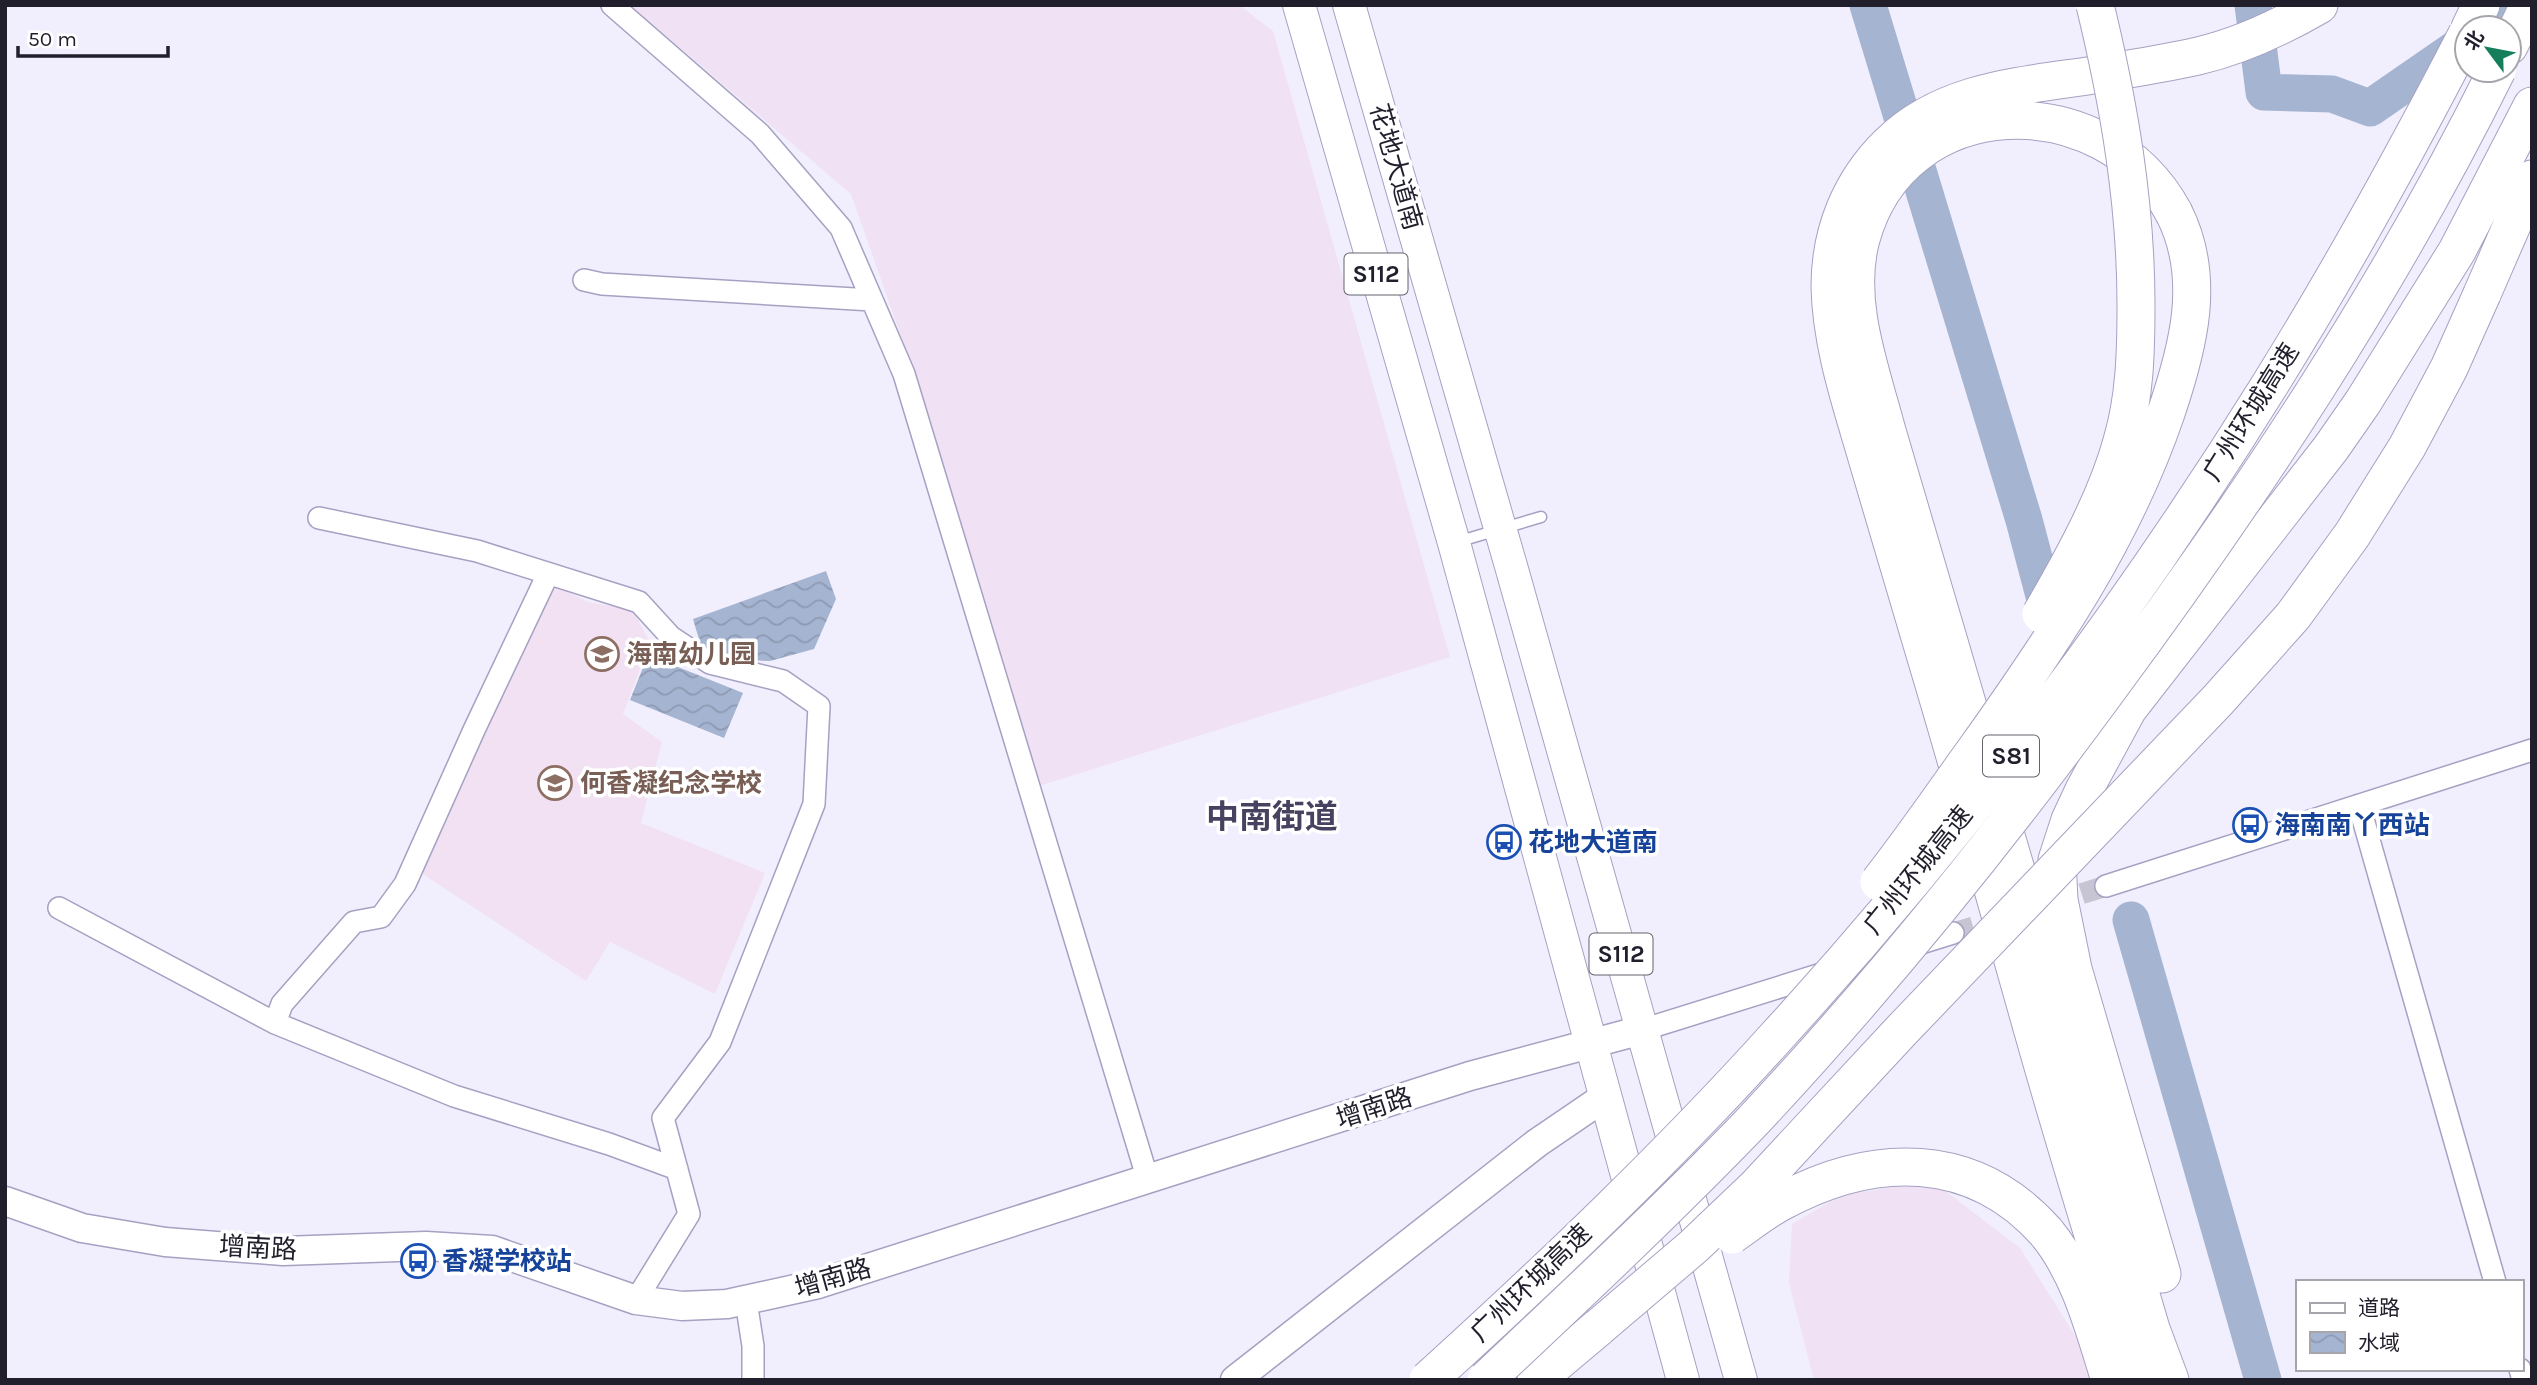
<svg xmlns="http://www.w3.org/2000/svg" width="2537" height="1385" font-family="Karla,'Noto Sans SC',sans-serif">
  <defs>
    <pattern id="water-waves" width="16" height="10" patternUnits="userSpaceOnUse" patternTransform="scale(1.75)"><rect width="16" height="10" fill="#a5b4d0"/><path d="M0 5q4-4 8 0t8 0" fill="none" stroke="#8e9ab3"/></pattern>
  </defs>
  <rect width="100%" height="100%" fill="#f1effe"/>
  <path fill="#f0e1f5" d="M630,5H1239L1273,31L1450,657L1039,786L931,422L851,194Z
    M1931,1180L2020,1248L2091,1361V1380H1814L1789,1283L1792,1224L1840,1196Z"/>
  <path fill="#f1e1f3" d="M552,584L588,602L633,610L650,643L623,714L662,742L641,823L765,873L715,994L610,942L586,981L418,871Z"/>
  <path fill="url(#water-waves)" d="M826,571L836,599L814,649L770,661L743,660L701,646L693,619Z
    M648,655L743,693L724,738L630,700Z"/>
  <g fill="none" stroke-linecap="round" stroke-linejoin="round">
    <path stroke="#a5b4d0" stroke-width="37" d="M1868,5L1902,117
      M2253,5L2264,92L2332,94L2370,108L2467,41
      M2486,28L2519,5
      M1918,171L2024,520L2052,626
      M2131,920L2263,1380"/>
    <path stroke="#c7c5d4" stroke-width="21" stroke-dasharray="21 10" stroke-linecap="butt" d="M2052,903L2106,886
      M1953,933L2001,919"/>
    <g stroke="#a5a1c2" stroke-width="13">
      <path id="lane" d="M1457,542L1541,517"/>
    </g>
    <g stroke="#a5a1c2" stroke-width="24">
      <path id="street" d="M612,5L760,134L841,228L904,374L1148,1180
        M584,280L602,284L872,300
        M319,518L477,551L639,602L671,637L710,663L783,681L819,706L814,804L720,1042L663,1118L689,1214L636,1300
        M2359,805L2495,1282
        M2106,886L2532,750
        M59,908L275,1023L454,1096L609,1144L677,1169
        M275,1023L282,1004L354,922L381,917L405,884L474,730L548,574
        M1642,1030L1953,933
        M746,1301L753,1346V1380
        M2520,1369L2523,1380"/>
    </g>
    <g stroke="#a5a1c2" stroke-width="31">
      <path id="secondary" d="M5,1201L82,1228L165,1242L283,1251L426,1246L492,1250L636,1300L682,1306L727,1304L818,1284L1470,1076L1642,1030
        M1235,1380L1537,1143L1606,1096"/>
    </g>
    <g stroke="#a5a1c2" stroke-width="34">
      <path id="primary" d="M1299,5L1454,543L1683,1380
        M1349,5L1511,566L1741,1380"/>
    </g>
    <g stroke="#a5a1c2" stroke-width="39">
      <path id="highway" d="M2470,28L2481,5
        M2509,46L2529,5
        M2482,294L2532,179
        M2046,1232C2080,1273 2094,1329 2110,1380
        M2162,1274L2073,969L2059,900L2057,860L2070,820L2084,790L2128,709L2331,448L2363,402L2457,251L2532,106
        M1536,1380L1599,1327
        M2137,1380C2103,1267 2068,1155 2036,1042C2000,915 1965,788 1927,661C1907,593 1887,526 1867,458C1851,403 1831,345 1830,286C1830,232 1850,182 1889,144C1944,90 2021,86 2094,75C2128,69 2163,64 2198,56C2241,46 2281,27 2319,5
        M2170,1380L2151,1329L1887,431C1871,370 1844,302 1861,239C1902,88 2104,83 2174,213"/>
    </g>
    <use href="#lane" stroke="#fff" stroke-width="10"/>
    <use href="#street" stroke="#fff" stroke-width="21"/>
    <use href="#secondary" stroke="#fff" stroke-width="28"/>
    <use href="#primary" stroke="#fff" stroke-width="32"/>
    <use href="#highway" stroke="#fff" stroke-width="37"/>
    <g stroke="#a5a1c2" stroke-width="39" stroke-linecap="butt">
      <path id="highway-bridge" d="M2041,614C2071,562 2106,500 2122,441C2135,397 2136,351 2136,305C2136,203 2119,104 2095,5
        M1879,882C1913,839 1944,793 1976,749C2052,642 2123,539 2166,413C2188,348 2207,278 2174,213
        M1732,1235C1748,1224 1764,1211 1781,1202C1873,1152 1973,1150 2046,1232
        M1599,1327L1694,1246L1755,1188L1901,1031L2218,700L2293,616L2352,535L2407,447L2449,368L2482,294
        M1428,1380C1549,1270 1668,1157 1777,1036C1960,836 2126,616 2269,386C2340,272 2405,154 2467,34
        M1486,1380C1575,1296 1665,1212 1750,1124C1878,988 1996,842 2106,692C2252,495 2388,290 2497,70"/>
    </g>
    <use href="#highway-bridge" stroke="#fff" stroke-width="37"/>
  </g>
  <defs>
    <g id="school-ring" transform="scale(1.75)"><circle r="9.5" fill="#fff" stroke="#8d6e63" stroke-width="1.5"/><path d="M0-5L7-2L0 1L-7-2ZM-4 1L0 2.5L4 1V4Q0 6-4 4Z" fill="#8d6e63"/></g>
    <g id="bus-ring" transform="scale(1.75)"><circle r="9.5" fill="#fff" stroke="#1a4fb4" stroke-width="1.5"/><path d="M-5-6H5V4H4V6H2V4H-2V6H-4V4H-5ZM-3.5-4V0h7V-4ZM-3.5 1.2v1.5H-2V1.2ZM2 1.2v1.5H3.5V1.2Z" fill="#1a4fb4"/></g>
  </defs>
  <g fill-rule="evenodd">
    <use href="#school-ring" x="602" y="654"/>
    <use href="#school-ring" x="555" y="783"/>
    <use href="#bus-ring" x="2250" y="825"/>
    <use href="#bus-ring" x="1504" y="842"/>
    <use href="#bus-ring" x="418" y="1261"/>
  </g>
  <g text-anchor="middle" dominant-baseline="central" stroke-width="7" stroke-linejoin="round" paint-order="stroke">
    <g fill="#fff" stroke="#64626b" stroke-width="2">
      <rect x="1344.5" y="253.5" width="63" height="41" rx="5"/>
      <rect x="1983" y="735.5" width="56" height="41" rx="5"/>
      <rect x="1589.5" y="933.5" width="63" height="41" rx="5"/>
    </g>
    <g font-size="24" font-weight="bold" fill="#211f2c">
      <text x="1376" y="274">S112</text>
      <text x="2011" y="756">S81</text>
      <text x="1621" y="954">S112</text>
    </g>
    <g font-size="26" fill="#211f2c" stroke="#fff">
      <text transform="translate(1396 167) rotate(74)">花地大道南</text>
      <text transform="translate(2251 412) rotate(-58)">广州环城高速</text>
      <text transform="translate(1918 870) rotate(-51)">广州环城高速</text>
      <text transform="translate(1374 1108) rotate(-18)">增南路</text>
      <text transform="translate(258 1248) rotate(3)">增南路</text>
      <text transform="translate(833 1278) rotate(-16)">增南路</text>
      <text transform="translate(1531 1283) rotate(-44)">广州环城高速</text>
    </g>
    <g font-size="26" font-weight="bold" fill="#785e54" stroke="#fff" text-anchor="start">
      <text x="626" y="654">海南幼儿园</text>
      <text x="580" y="783">何香凝纪念学校</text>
    </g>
    <g font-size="26" font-weight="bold" fill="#164399" stroke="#fff" text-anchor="start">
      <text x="2274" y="825">海南南丫西站</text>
      <text x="1528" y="842">花地大道南</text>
      <text x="442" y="1261">香凝学校站</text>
    </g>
    <g font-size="33" font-weight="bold" fill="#47425f" stroke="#fff">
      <text x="1272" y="817">中南街道</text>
    </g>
  </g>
  <rect width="2537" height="1385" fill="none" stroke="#211f2c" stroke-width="14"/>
  <rect x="2296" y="1280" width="228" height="91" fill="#ffffff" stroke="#a6a5ab" stroke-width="2"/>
  <rect x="2310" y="1303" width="35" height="10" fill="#ffffff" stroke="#a6a5ab" stroke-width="2"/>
  <text x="2358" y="1315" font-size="21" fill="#211f2c">道路</text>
  <rect x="2310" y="1332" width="35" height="21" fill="url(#water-waves)" stroke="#a6a5ab" stroke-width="2"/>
  <text x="2358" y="1350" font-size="21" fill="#211f2c">水域</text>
  <g transform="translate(2488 49) rotate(302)"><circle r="33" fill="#ffffff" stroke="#a6a5ab" stroke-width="2"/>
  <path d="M0-5L12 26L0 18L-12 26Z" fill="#147f5a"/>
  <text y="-10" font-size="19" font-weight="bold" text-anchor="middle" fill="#211f2c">北</text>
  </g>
  <path d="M18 46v10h150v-10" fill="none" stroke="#211f2c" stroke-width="3.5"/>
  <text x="28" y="46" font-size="21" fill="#211f2c" stroke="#ffffff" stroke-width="5" paint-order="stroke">50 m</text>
</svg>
